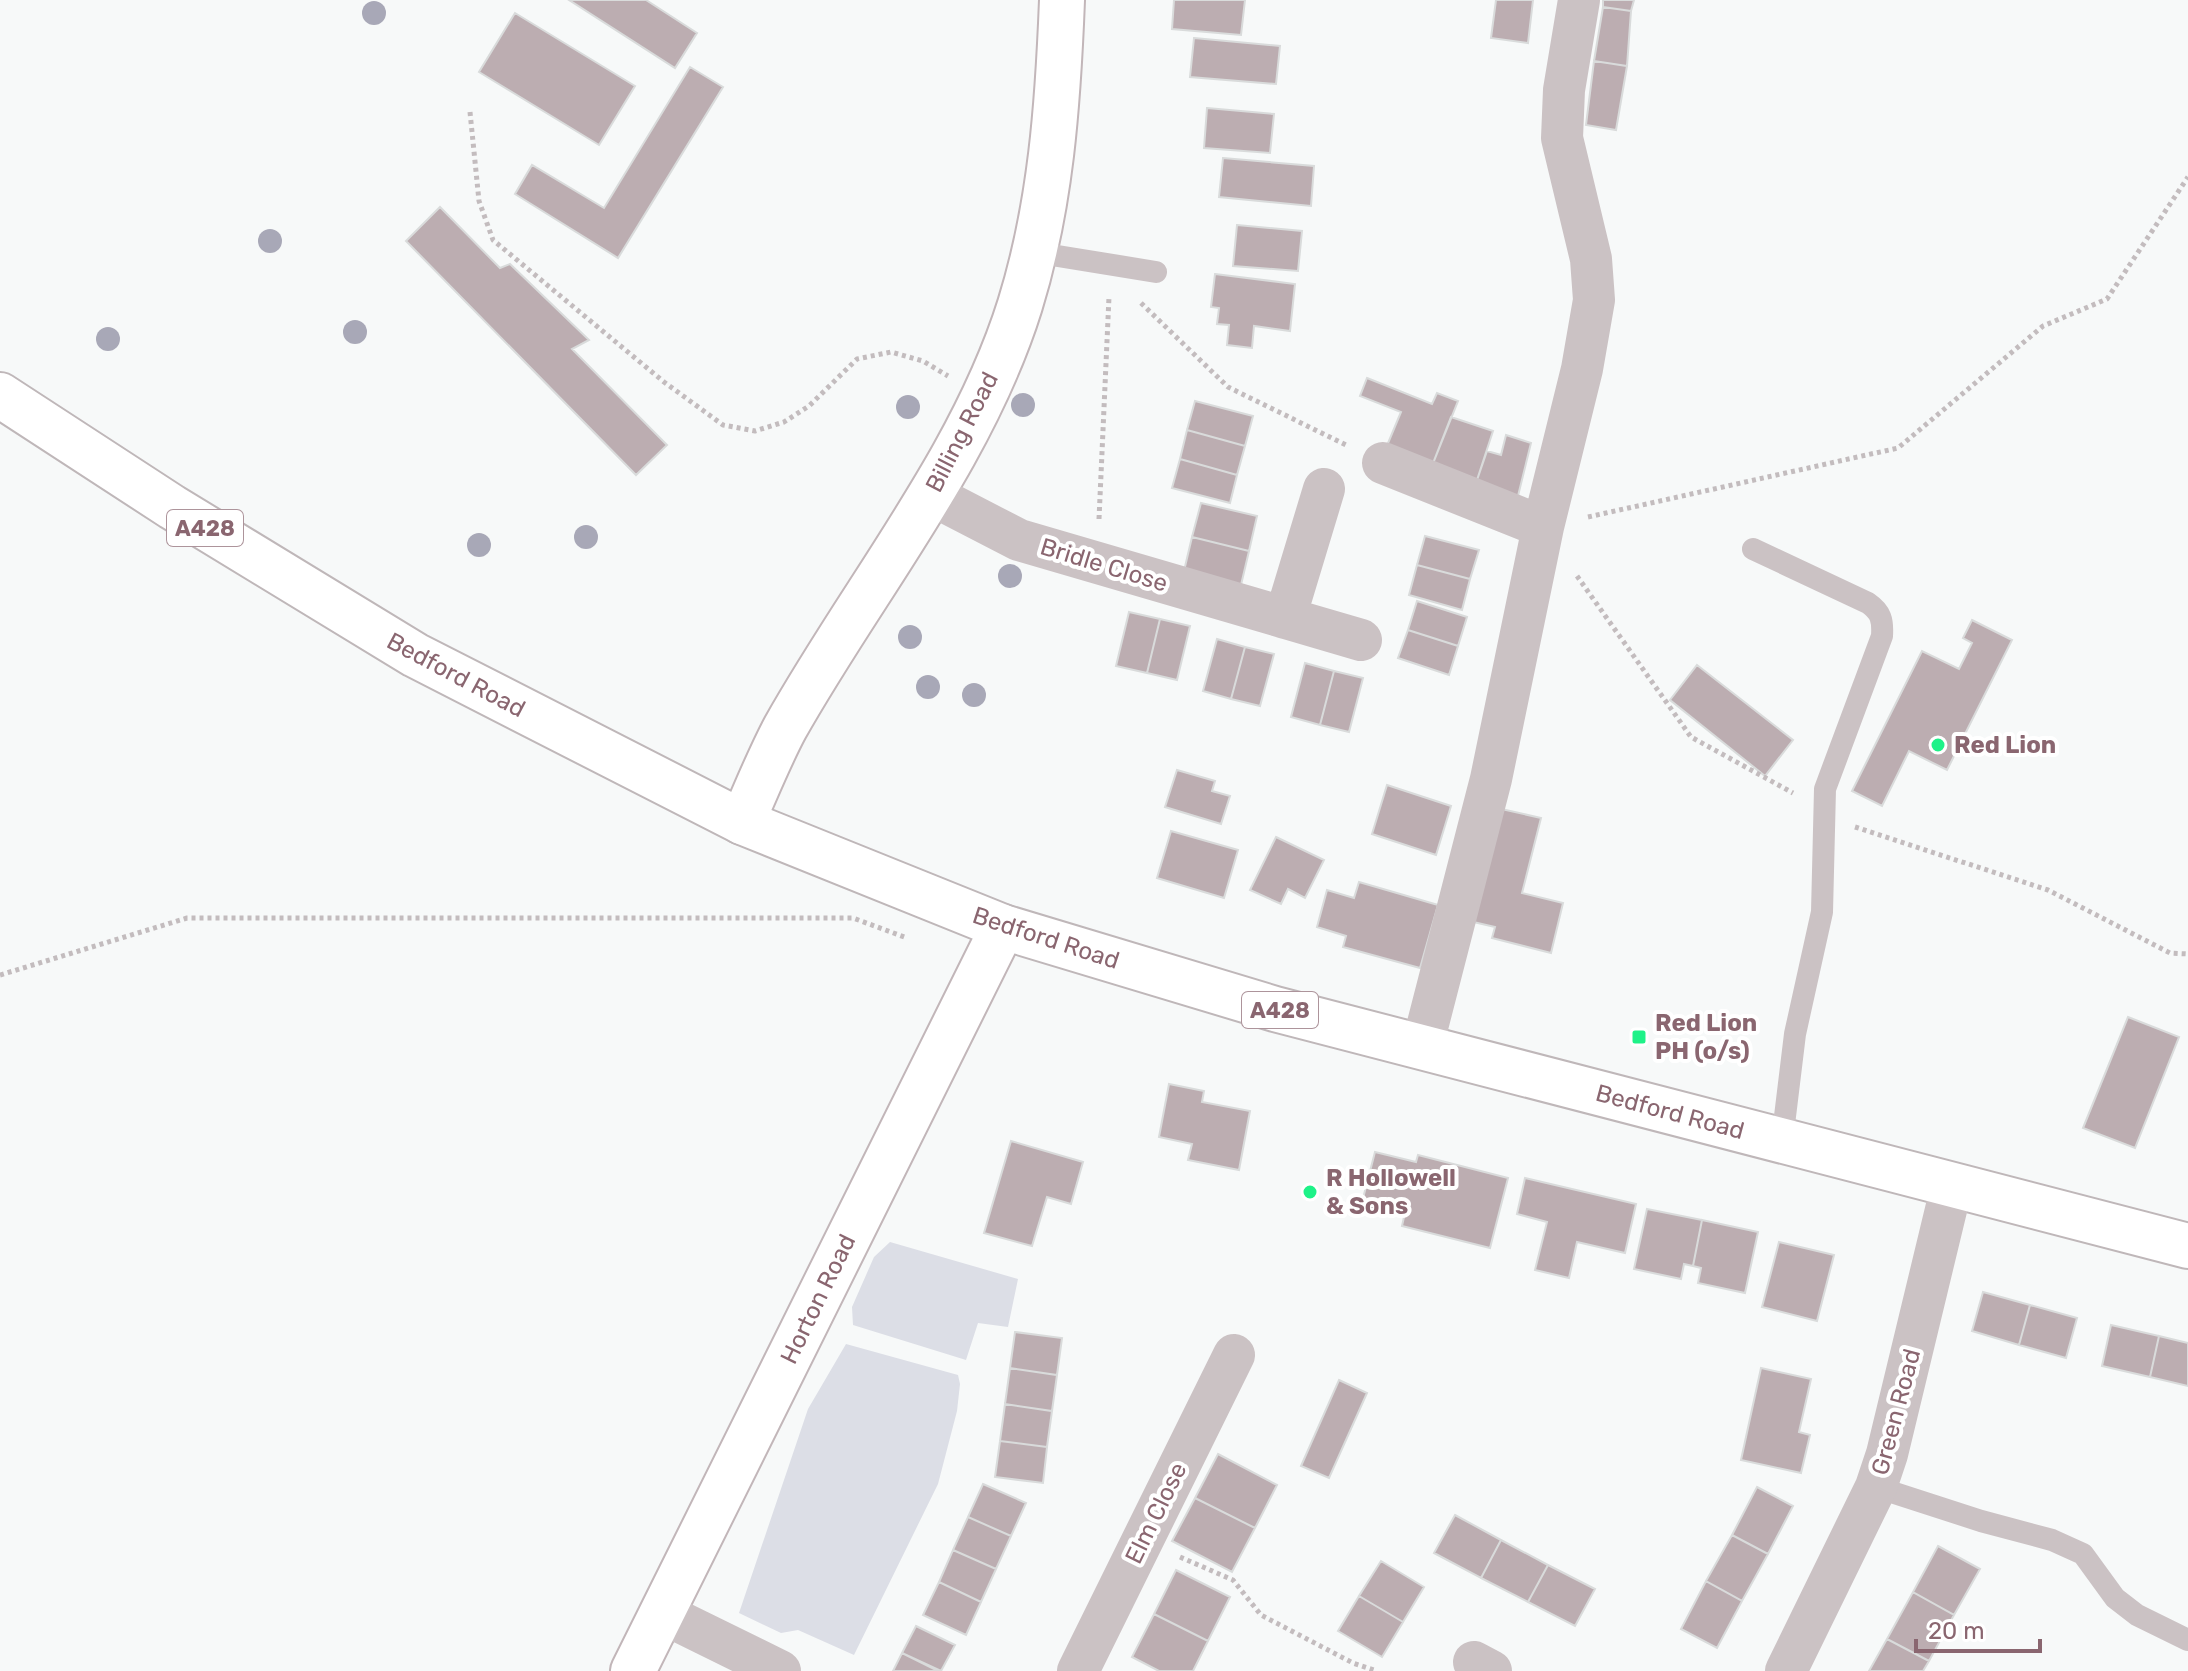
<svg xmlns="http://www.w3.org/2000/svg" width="2188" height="1671" font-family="Rubik,sans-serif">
  <rect width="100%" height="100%" fill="#f7f9f9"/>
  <path fill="#dcdee6" d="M890,1242L1018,1279L1008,1327L978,1323L966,1360L853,1325L852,1307L874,1257Z
    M846,1344L958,1375L960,1384L957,1411L938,1484L854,1655L798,1630L781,1633L739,1613L808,1409Z"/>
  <path fill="#bcadb1" stroke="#d9dbdb" stroke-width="2" d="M569,0H646L697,33L675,68Z
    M1174,0H1245L1241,35L1172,29Z
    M1496,0H1533L1528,43L1491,38Z
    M1603,0H1634L1631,11L1603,7Z
    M1603,7L1631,11L1627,66L1594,61Z
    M515,13L635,86L599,145L479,72Z
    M1194,38L1280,46L1276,84L1190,77Z
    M1594,61L1627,66L1616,130L1586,125Z
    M690,67L723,87L618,258L515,194L532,165L604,208Z
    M1207,108L1274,114L1270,153L1204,148Z
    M1223,158L1314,166L1311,206L1219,197Z
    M440,207L500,268L510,264L589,340L572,349L667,445L636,475L406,241Z
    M1237,225L1302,231L1298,271L1233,266Z
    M1215,274L1295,284L1290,331L1254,326L1252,348L1227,345L1229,325L1217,324L1219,308L1211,307Z
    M1367,378L1432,404L1437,393L1458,401L1432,466L1386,448L1401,412L1360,396Z
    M1195,401L1253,416L1245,446L1187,430Z
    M1451,417L1493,431L1476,483L1432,466Z
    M1187,430L1245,446L1237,475L1180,459Z
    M1506,435L1531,443L1518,496L1476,483L1487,451L1501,455Z
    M1180,459L1237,475L1230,503L1172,488Z
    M1201,503L1257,516L1249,551L1192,537Z
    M1425,536L1479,550L1470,579L1417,565Z
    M1192,537L1249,551L1241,585L1184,571Z
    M1417,565L1470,579L1462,610L1409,595Z
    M1417,601L1467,617L1458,646L1408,630Z
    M1129,612L1160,619L1147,673L1116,666Z
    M1160,619L1190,626L1177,680L1147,673Z
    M1972,620L2012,640L1947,770L1909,751L1882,806L1852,791L1922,651L1959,669L1972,643L1963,638Z
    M1408,630L1458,646L1449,675L1398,658Z
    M1217,639L1245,647L1231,699L1203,691Z
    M1245,647L1274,654L1260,706L1231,699Z
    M1305,663L1334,671L1320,725L1291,717Z
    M1697,665L1793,740L1765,776L1670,700Z
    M1334,671L1363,678L1349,732L1320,725Z
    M1177,770L1215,781L1212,791L1230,796L1221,824L1165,807Z
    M1387,785L1451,806L1436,855L1372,834Z
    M1497,808L1541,818L1522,893L1563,903L1551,953L1492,938L1495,927L1469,921Z
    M1171,831L1238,850L1224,898L1157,878Z
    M1276,837L1324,860L1305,898L1288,889L1281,904L1250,890Z
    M1359,882L1438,905L1420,968L1343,947L1346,936L1317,927L1327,890L1354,898Z
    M2128,1017L2179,1037L2135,1148L2083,1128Z
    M1169,1084L1204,1091L1202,1102L1250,1111L1239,1170L1188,1160L1192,1144L1159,1137Z
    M1011,1141L1083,1162L1071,1204L1047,1197L1032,1246L984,1233Z
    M1375,1152L1416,1162L1418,1155L1508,1178L1490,1248L1402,1226L1404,1217L1361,1206Z
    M1525,1178L1636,1204L1625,1253L1577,1242L1569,1278L1535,1270L1547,1222L1517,1214Z
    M1647,1209L1702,1220L1693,1266L1684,1264L1681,1279L1634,1269Z
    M1702,1220L1758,1232L1745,1293L1698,1283L1701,1268L1693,1266Z
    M1779,1242L1834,1255L1817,1321L1762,1307Z
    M1983,1292L2030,1305L2019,1345L1972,1331Z
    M2030,1305L2077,1318L2066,1358L2019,1345Z
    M2111,1325L2159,1336L2150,1377L2102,1366Z
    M1015,1332L1062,1338L1057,1375L1010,1368Z
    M2159,1336L2188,1343V1386L2150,1377Z
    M1010,1368L1057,1375L1052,1411L1005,1404Z
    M1761,1368L1811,1379L1799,1432L1810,1435L1801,1473L1741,1460Z
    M1339,1380L1367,1393L1329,1478L1301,1466Z
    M1005,1404L1052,1411L1047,1447L1000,1441Z
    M1000,1441L1047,1447L1043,1483L995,1477Z
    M1218,1454L1277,1485L1255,1528L1195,1498Z
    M983,1484L1026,1503L1011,1536L968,1517Z
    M1757,1487L1793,1506L1768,1554L1732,1535Z
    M1195,1498L1255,1528L1232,1572L1172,1541Z
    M1455,1515L1501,1540L1481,1578L1434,1553Z
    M968,1517L1011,1536L996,1569L953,1550Z
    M1732,1535L1768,1554L1742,1601L1706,1581Z
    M1501,1540L1548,1565L1528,1602L1481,1578Z
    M1938,1546L1980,1569L1954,1615L1913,1592Z
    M953,1550L996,1569L981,1602L939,1582Z
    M1381,1561L1424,1587L1403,1622L1359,1596Z
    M1548,1565L1595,1589L1575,1626L1528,1602Z
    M1176,1570L1230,1597L1208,1641L1154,1614Z
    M1706,1581L1742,1601L1717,1648L1681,1629Z
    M939,1582L981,1602L966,1635L923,1615Z
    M1913,1592L1954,1615L1929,1661L1887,1639Z
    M1359,1596L1403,1622L1382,1657L1338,1631Z
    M1154,1614L1208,1641L1193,1671H1159L1132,1657Z
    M916,1626L955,1645L941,1671L902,1653Z
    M1887,1639L1929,1661L1923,1671H1869Z
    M902,1653L938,1671H893Z"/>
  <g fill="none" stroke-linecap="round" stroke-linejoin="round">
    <g stroke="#c2b6b9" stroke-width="48">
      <path id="secondary" d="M742,822C756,791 769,758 785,728C863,589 972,459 1020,305C1051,205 1058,104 1062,0
        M633,1671L1003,927"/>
    </g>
    <g stroke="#bfb7b9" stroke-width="48">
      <path id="highway" d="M0,395L172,507L415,655L742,822L1003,927L1275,1009L2188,1246"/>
    </g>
    <path stroke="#c3bcbe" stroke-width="5" stroke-dasharray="4 4" stroke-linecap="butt" d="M470,112L479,201L493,240L664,382L723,425L755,431L784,422L809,406L857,359L891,352L923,361L948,376
      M1141,303L1228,387L1348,446
      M1588,517L1898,448L2043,326L2107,299L2188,177
      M1099,519L1109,297
      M1577,576L1691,737L1793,793
      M1855,827L2048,890L2170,953L2188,954
      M0,975L187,918H853L907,938
      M1180,1557L1233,1580L1261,1615L1353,1663L1377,1671"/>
    <path stroke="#cbc2c4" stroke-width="22" d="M1033,252L1156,272
      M1753,549L1868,603C1881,612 1883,620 1882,636L1825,789L1822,912L1795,1034L1782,1141
      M1876,1487L1981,1521L2052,1540L2083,1554L2115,1598L2137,1615L2188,1640"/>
    <path stroke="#cbc2c4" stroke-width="42" d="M1383,463L1543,527
      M930,494L1019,540L1361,640
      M1285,618L1324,489
      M1422,1047L1491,779L1543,527L1582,369L1594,300L1591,259L1562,138L1564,90L1579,0
      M662,1613L780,1671
      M1474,1662L1491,1671
      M1078,1671L1234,1355
      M1786,1671L1876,1487L1887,1454L1952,1185"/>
    <use href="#secondary" stroke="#fff" stroke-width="44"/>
    <use href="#highway" stroke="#fff" stroke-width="44"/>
  </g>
  <g fill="#a8a8b7">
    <circle cx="374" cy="13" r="12"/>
    <circle cx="270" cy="241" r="12"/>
    <circle cx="355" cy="332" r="12"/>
    <circle cx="108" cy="339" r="12"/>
    <circle cx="1023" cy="405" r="12"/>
    <circle cx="908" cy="407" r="12"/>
    <circle cx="586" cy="537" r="12"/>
    <circle cx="479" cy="545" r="12"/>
    <circle cx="1010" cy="576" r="12"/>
    <circle cx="910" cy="637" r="12"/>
    <circle cx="928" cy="687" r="12"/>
    <circle cx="974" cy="695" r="12"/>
  </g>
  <g fill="#1ef288" stroke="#fff" stroke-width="3">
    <circle cx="1938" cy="745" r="8"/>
    <rect x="1631" y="1029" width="16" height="16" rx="4"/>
    <circle cx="1310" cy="1192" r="8"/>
  </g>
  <g text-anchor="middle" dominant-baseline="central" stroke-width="8" stroke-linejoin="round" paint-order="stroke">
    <g fill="#fff" stroke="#ad949b" stroke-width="2">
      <rect x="167" y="510" width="76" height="36" rx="6"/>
      <rect x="1242" y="992" width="76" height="36" rx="6"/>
    </g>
    <g font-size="22" font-weight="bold" fill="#8a6670">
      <text x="205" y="528">A428</text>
      <text x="1280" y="1010">A428</text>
    </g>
    <g font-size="24" fill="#8a6670" stroke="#fff">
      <text transform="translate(962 432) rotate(-63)">Billing Road</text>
      <text transform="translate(1104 565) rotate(17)">Bridle Close</text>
      <text transform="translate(456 675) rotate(28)">Bedford Road</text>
      <text transform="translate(1046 938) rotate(18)">Bedford Road</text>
      <text transform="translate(1670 1112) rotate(15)">Bedford Road</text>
      <text transform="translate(818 1299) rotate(-64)">Horton Road</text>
      <text transform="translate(1896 1412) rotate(-75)">Green Road</text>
      <text transform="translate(1156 1513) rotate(-64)">Elm Close</text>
    </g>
    <g font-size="24" font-weight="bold" fill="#8a6670" stroke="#fff" text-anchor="start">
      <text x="1954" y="745">Red Lion</text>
      <text x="1655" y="1023">Red Lion<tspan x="1655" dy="28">PH (o/s)</tspan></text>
      <text x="1326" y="1178">R Hollowell<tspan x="1326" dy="28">&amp; Sons</tspan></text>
    </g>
  </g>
  <path d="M1916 1639v12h124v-12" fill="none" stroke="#8a6670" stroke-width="4"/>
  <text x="1928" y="1639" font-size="24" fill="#8a6670" stroke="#ffffff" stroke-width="6" paint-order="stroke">20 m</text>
</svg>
